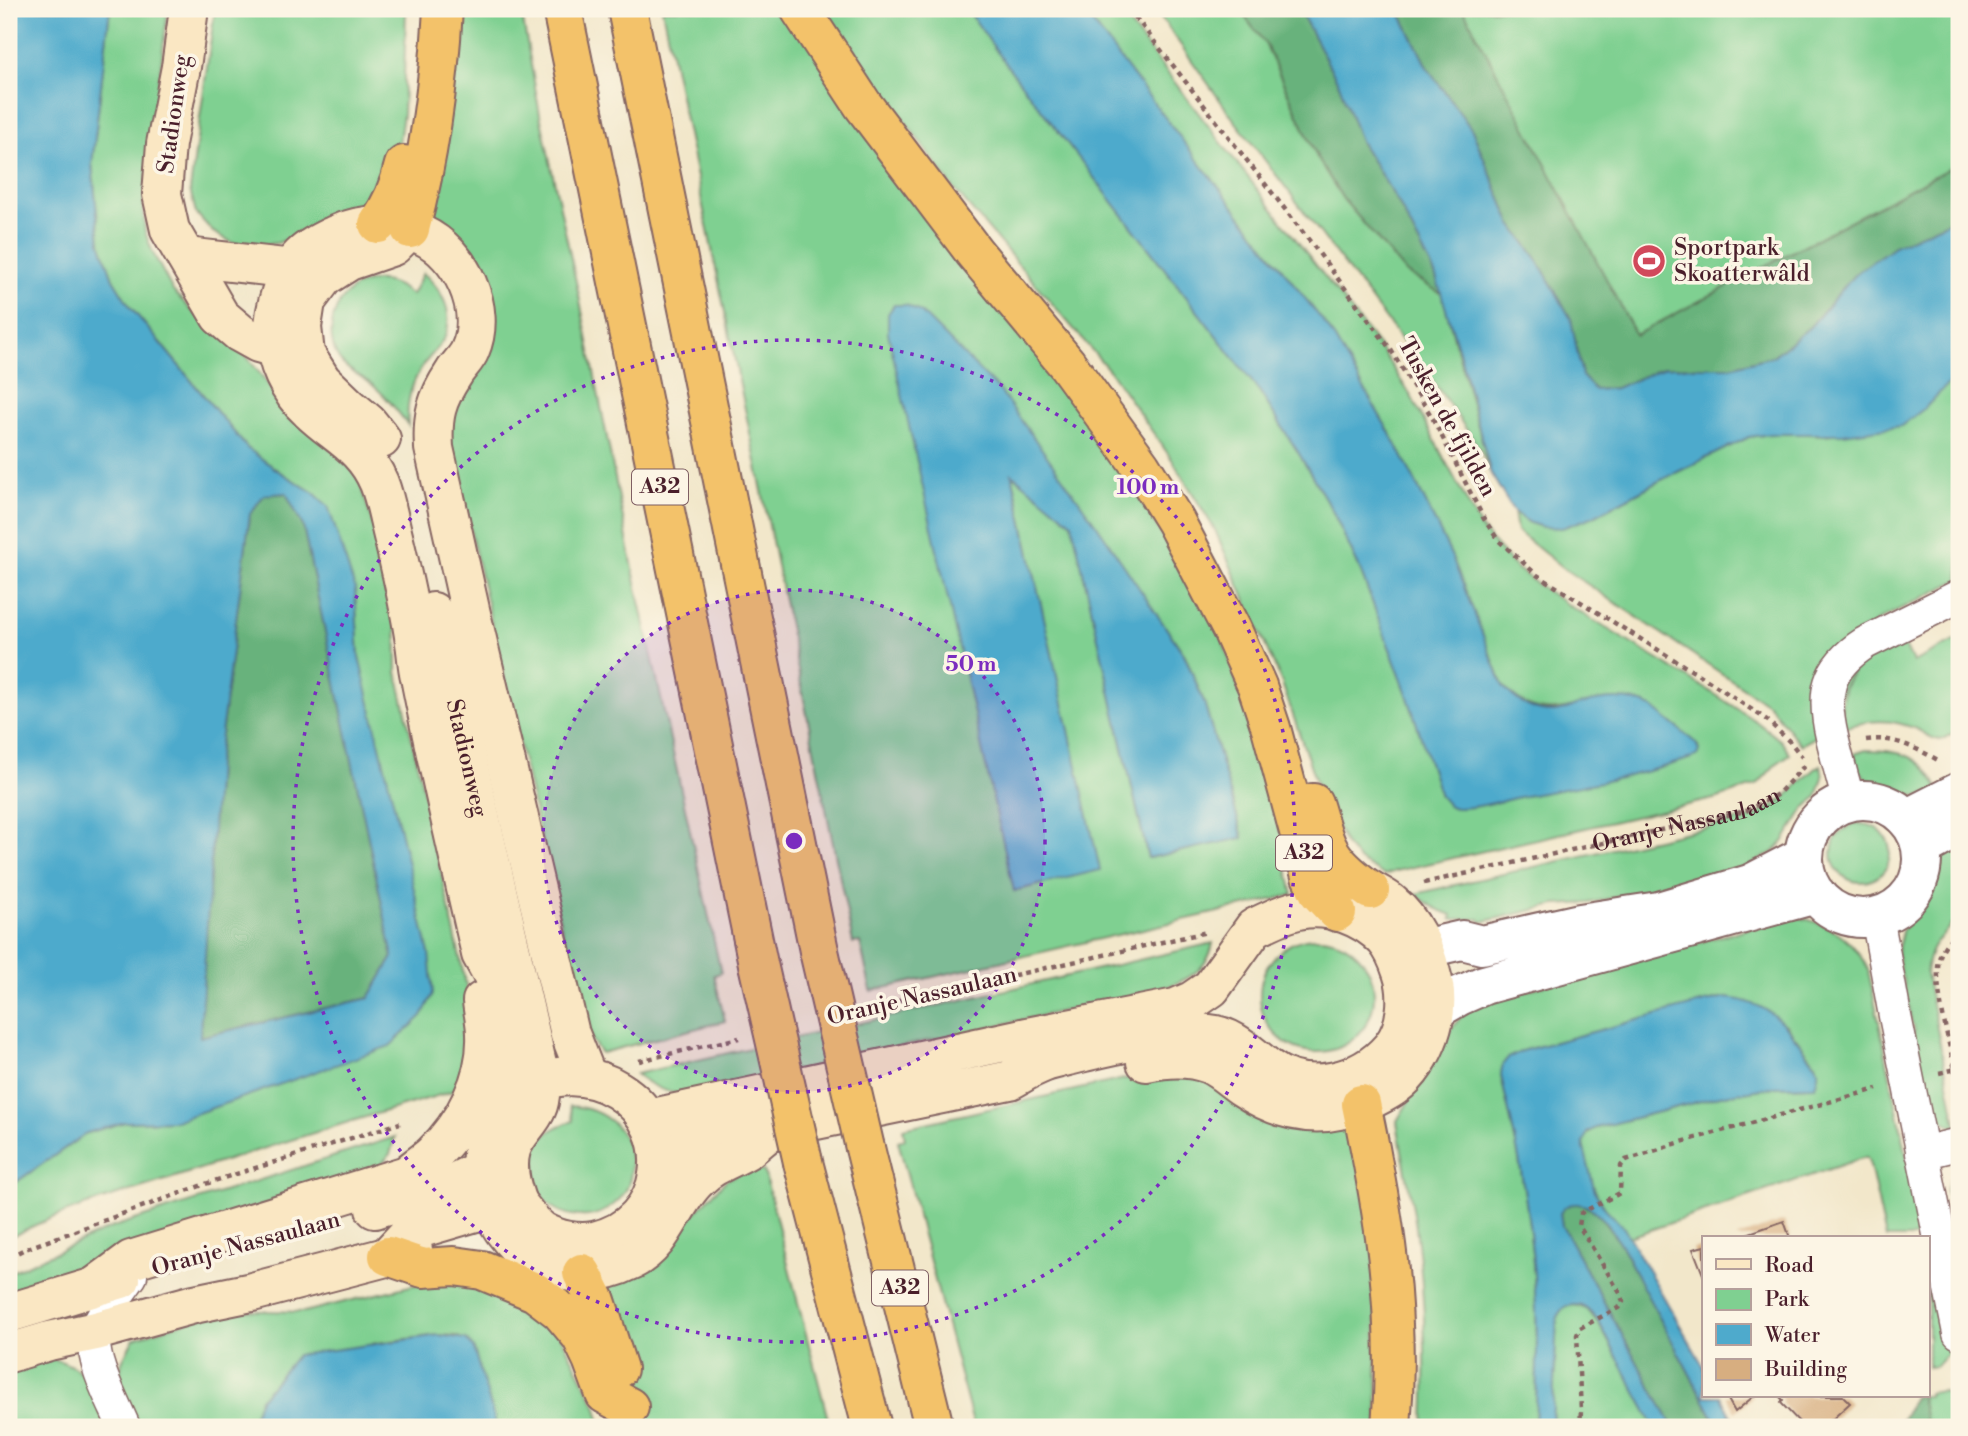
<svg xmlns="http://www.w3.org/2000/svg" width="1968" height="1436" font-family="'Libre Bodoni',serif">
  <rect width="100%" height="100%" fill="#fcf5e5"/>
  <filter id="ink" filterUnits="userSpaceOnUse"><feTurbulence type="fractalNoise" baseFrequency=".0143" numOctaves="2"/><feDisplacementMap in="SourceGraphic" scale="14" xChannelSelector="R" yChannelSelector="G"/><feConvolveMatrix kernelMatrix="1 2 1 2 8 2 1 2 1" color-interpolation-filters="sRGB"/></filter>
  <filter id="wash" filterUnits="userSpaceOnUse"><feTurbulence type="fractalNoise" baseFrequency=".00686" numOctaves="4" result="noise"/><feDisplacementMap in="SourceGraphic" scale="28" xChannelSelector="R" yChannelSelector="G"/><feGaussianBlur stdDeviation="1.57" result="paint"/><feColorMatrix in="noise" values="0 0 0 0 0 0 0 0 0 0 0 0 0 0 0 0 0 1.4 0 .05"/><feComposite in="paint" operator="in"/></filter>
  <g filter="url(#wash)">
    <rect width="100%" height="100%" fill="#f2e7ca"/>
    <path fill="#7fd091" stroke="#64785e" stroke-width="2" fill-rule="evenodd" d="M110,9H168L143,206L145,232L153,253L173,291L193,312L247,357L283,403L357,473L396,599L397,672L466,985L472,1020L460,1089C363,1117 266,1147 169,1179C115,1196 59,1211 9,1238V1187L87,1133L125,1122L175,1121L421,1016L359,657L355,589L314,493L280,472L247,448L131,308L113,279L100,242L92,164Z
      M215,9H406L403,114L397,156L373,197L343,215L278,243L252,246L233,243L213,232L196,213L190,190Z
      M454,9H521L540,115L578,291L634,574L721,973L714,975L725,1021L601,1053L585,1031L445,420L492,303L488,282L472,257L426,220Z
      M662,9H787L1096,426L1220,631L1294,862L1286,864L1293,895L871,991L860,942L853,943L760,481ZM1000,391L1185,655L1204,702L1243,837L1148,858L1072,523L1012,473L1099,869L1014,891Z
      M824,9H967L1006,64L1260,392L1298,452L1332,510L1359,567L1407,694L1440,796L1698,746C1689,737 1653,706 1642,703C1587,686 1550,739 1503,686L1452,557L1419,489L1394,440L1329,329L1196,158L1082,9H1118L1380,348L1411,396L1482,530L1513,565L1538,585L1568,605L1716,695L1757,722L1781,741L1790,754L1776,764L1757,785L1718,798L1396,871L1384,875L1360,861L1346,846L1318,788L1282,683L1215,530L1173,461L1109,370L954,189Z
      M1155,9H1239L1266,45L1318,159L1343,199L1405,272L1442,294L1491,474L1480,449L1433,381L1232,117Z
      M1396,9H1959V167L1845,224L1636,335Z
      M423,273C441,288 455,313 445,336C440,348 429,356 422,367C411,384 406,405 408,425C398,412 388,398 376,388C365,377 346,371 338,358C318,321 346,273 388,282C397,284 404,289 412,295Z
      M1959,361V580L1898,610L1877,621L1819,735L1801,745L1769,705L1563,568L1517,531L1514,512L1530,523L1542,527L1592,517L1661,480L1749,437L1771,434L1793,433L1824,435L1860,431L1950,382Z
      M1959,639V731L1940,740C1932,739 1927,735 1920,731C1896,719 1869,719 1844,728C1837,701 1844,674 1867,658C1878,651 1891,646 1902,640L1913,662Z
      M1866,750C1904,750 1923,756 1940,792L1918,796L1905,794L1879,786L1865,777L1859,770L1854,754Z
      M1821,765L1823,777L1817,797L1804,809L1783,842L1774,852L1739,871L1589,903L1556,905L1481,922L1480,919H1451L1452,915C1437,910 1427,904 1415,894L1749,818C1759,814 1769,809 1779,802C1794,791 1805,775 1821,765Z
      M1832 853a29 29 0 1 1 58 0a29 29 0 1 1-58 0Z
      M1959,837V915C1942,939 1929,941 1926,974L1957,1128L1946,1123L1930,1108L1897,953L1902,931L1928,896L1939,866L1945,854Z
      M1793,916C1828,923 1852,935 1868,970L1924,1238H1886L1870,1165L1867,1157H1865L1629,1237C1622,1225 1612,1218 1604,1207C1595,1195 1579,1152 1584,1139C1587,1133 1591,1131 1596,1128L1724,1095L1774,1087L1815,1086L1817,1065L1786,1025L1727,998L1719,999L1525,1050L1501,1075C1507,1105 1515,1135 1520,1165C1536,1252 1540,1339 1535,1427H1424C1427,1360 1425,1294 1416,1227C1411,1192 1402,1157 1397,1121L1452,1027L1471,1006Z
      M1260 995a57 57 0 1 1 114 0a57 57 0 1 1-114 0Z
      M1213,943C1208,972 1183,982 1158,990L872,1053L690,1096C668,1093 653,1088 636,1074Z
      M1160,1071L1187,1073L1352,1125L1375,1259L1378,1427H974L898,1141L905,1139L903,1128Z
      M570,1106C587,1107 601,1112 614,1124C635,1145 639,1186 613,1205C606,1211 597,1215 588,1216C576,1217 563,1214 552,1207C533,1193 527,1165 538,1144C545,1131 560,1125 573,1121Z
      M395,1137L390,1154L381,1165L258,1211L9,1293V1273L113,1227Z
      M757,1164L759,1171H764L830,1427H645L606,1288L693,1215L726,1180Z
      M1959,1164V1256L1946,1191L1952,1175Z
      M1928,1255L1948,1353L1936,1366L1928,1367Z
      M434,1280L493,1285L555,1325L596,1405L602,1427H497L473,1347L457,1336L439,1335L375,1343L260,1399L249,1427H136L119,1380L122,1361L134,1338L224,1310L304,1312Z
      M1574,1305L1587,1309L1599,1324L1655,1427H1552L1557,1317C1560,1309 1566,1306 1574,1305Z
      M44,1357C92,1366 93,1388 111,1427H9V1362Z
      M1942,1391L1957,1398L1959,1409V1427H1927L1921,1396H1928V1393Z"/>
    <path fill="#67b27b" stroke="#586853" stroke-width="2" d="M1239,9H1299L1339,84L1360,141L1398,202L1435,274L1442,294L1405,272L1343,199L1318,159L1266,45Z
      M1398,9H1463L1636,335L1959,163V217L1894,246L1855,274L1810,327L1773,356L1731,367H1665L1616,388L1595,390L1582,376L1571,319L1537,259L1511,223L1472,130L1427,67Z
      M286,493L303,526L393,957L369,998L199,1037L217,765L250,514L264,495Z
      M1573,1203L1583,1205L1596,1212L1620,1243L1718,1427H1673L1562,1226L1560,1213L1566,1205Z
      M1921,1396L1927,1427H1898L1914,1397Z"/>
    <path fill="#4eaacc" stroke="#4c647c" stroke-width="2" fill-rule="evenodd" d="M9,9H110L92,164L100,242L113,279L131,308L247,448L280,472L314,493L328,506L355,589L359,657L429,953L433,994L422,1016L390,1046L175,1121L125,1122L87,1133L9,1187ZM286,493L303,526L393,957L369,998L200,1037L217,765L250,514L264,495Z
      M967,9H1082L1196,158L1329,329L1394,440L1419,489L1452,557L1503,686C1516,701 1534,713 1555,712C1564,711 1573,706 1582,704C1604,698 1630,696 1652,707L1696,743L1699,750L1697,756C1640,777 1579,786 1520,797C1502,801 1474,809 1457,808C1449,808 1445,802 1440,796L1407,694L1359,567L1332,510L1298,452L1260,392L1006,64Z
      M1299,9H1398L1427,67L1472,130L1511,223L1537,259L1571,319L1582,376L1595,390L1616,388L1665,367H1731L1773,356L1810,327L1855,274L1894,246L1959,217V361L1950,382L1925,408L1901,426L1843,434H1771L1749,437L1661,480L1592,517L1562,528L1542,527L1530,523L1514,512L1491,474L1459,351L1435,274L1398,202L1360,141L1339,84Z
      M894,305H906L922,313L1000,391L1098,527L1185,656L1204,702L1243,838L1148,858L1072,523L1012,474L1100,870L1014,891L888,333V314Z
      M1727,998C1767,1002 1784,1021 1806,1052C1817,1066 1822,1067 1815,1086L1774,1087L1724,1095L1596,1128L1587,1133L1583,1144L1595,1192L1605,1208L1624,1228L1704,1367V1396H1720L1737,1427H1718C1695,1383 1671,1339 1647,1295C1632,1267 1619,1235 1597,1213C1586,1203 1568,1199 1560,1213L1562,1226L1673,1427H1655C1641,1402 1627,1376 1614,1351C1606,1337 1600,1320 1588,1310C1577,1301 1561,1305 1557,1318L1552,1427H1535C1540,1339 1536,1252 1520,1165C1515,1135 1507,1105 1501,1075C1502,1057 1510,1057 1525,1050L1705,1002Z
      M439,1335L466,1339L473,1347L497,1427H249L260,1399L297,1355Z"/>
    <g id="blocks">
      <path fill="#d7ae80" d="M1784,1221L1790,1238H1735Z
        M1704,1246V1277L1693,1249Z
        M1726,1396H1754L1735,1412Z
        M1779,1396H1843L1850,1403L1824,1427H1804L1781,1403L1783,1400Z"/>
    </g>
  </g>
  <g filter="url(#ink)">
    <use href="#blocks" fill-opacity="0" stroke="#856563" stroke-width="2"/>
    <g fill="none" stroke-linecap="round" stroke-linejoin="round">
      <g stroke="#856563" stroke-width="35">
        <path id="minor" d="M1849,802C1843,780 1837,759 1832,737C1822,694 1826,668 1865,643L1959,596
          M1877,916L1895,1016L1959,1333
          M1922,1153L1959,1144
          M124,1427C114,1403 89,1359 95,1333C100,1317 121,1290 131,1276"/>
      </g>
      <g stroke="#856563" stroke-width="42">
        <path id="tertiary" d="M1804 859a59 59 0 1 1 118 0a59 59 0 1 1-118 0Z
          M1906,819L1959,792
          M1921,848L1959,827
          M1422,949L1462,940L1482,945L1580,923L1659,911L1750,884L1804,856
          M1435,1010L1459,996L1484,985L1816,894"/>
      </g>
      <g stroke="#856563" stroke-width="42">
        <g id="secondary">
          <path d="M189,9L181,67L166,144L162,194L170,230L220,316L240,333L258,343L276,348"/>
          <path d="M186,257L293,269"/>
          <path d="M381,439L368,423L348,406L322,381L305,354L302,327L306,301L324,277L349,261L393,246L410,229"/>
          <path id="s2" d="M433,612L541,1081C567,1073 594,1075 618,1090C682,1129 669,1225 594,1241C577,1244 557,1240 542,1231C532,1224 525,1213 517,1203"/>
          <path d="M1146,1062C1167,1058 1188,1056 1209,1064C1222,1070 1232,1080 1244,1088C1283,1114 1323,1120 1365,1102C1387,1092 1402,1084 1415,1064C1433,1036 1441,1006 1431,973C1425,949 1412,920 1392,904C1386,898 1377,894 1370,890"/>
          <path d="M516,1095L513,1056L497,983L481,954C460,862 438,769 420,677C417,666 417,654 415,643C410,606 401,569 392,532C388,515 385,498 379,483C363,445 336,436 309,410C288,391 276,362 274,335C273,311 284,273 301,256C310,247 323,241 335,235C363,222 394,222 422,235C461,253 488,309 470,350C467,358 459,365 454,373C436,400 432,416 434,448L471,614L570,1034L587,1077"/>
          <path d="M648,1119L1027,1037L1176,1008L1192,1001L1211,988L1254,928C1268,921 1283,913 1298,910C1329,903 1364,917 1385,939C1394,949 1398,960 1402,972C1410,995 1407,1029 1391,1048C1362,1082 1306,1097 1268,1068C1249,1054 1233,1036 1209,1034C1201,1033 1192,1034 1183,1034C1149,1037 1117,1044 1084,1052C1071,1056 1056,1058 1043,1063C1032,1067 1021,1074 1010,1080L773,1129C763,1128 754,1127 745,1127C713,1127 685,1147 660,1165"/>
          <path d="M375,1209C412,1198 447,1189 481,1169"/>
          <path d="M388,1256L411,1231L472,1213L517,1203C511,1186 506,1168 511,1150C516,1133 531,1123 537,1108C541,1100 540,1090 541,1081C528,1087 515,1093 505,1104C481,1129 476,1166 487,1198C510,1262 569,1291 632,1260C666,1243 672,1203 698,1179C714,1163 730,1160 748,1149C756,1143 764,1135 773,1129"/>
          <path d="M97,1285L131,1260L407,1175C415,1168 424,1162 432,1155C464,1125 488,1078 486,1034C486,1023 483,1012 482,1001"/>
          <path d="M9,1313L121,1279"/>
          <path d="M9,1353L49,1341L96,1331L194,1304L252,1292L413,1250"/>
        </g>
      </g>
      <g stroke="#856563" stroke-width="42">
        <path id="motorway" d="M562,9L758,964
          M627,9L819,951
          M800,9L863,105L974,252L1067,364L1141,466L1175,521L1232,630L1257,686L1271,728L1311,876L1319,893L1337,912
          M378,224C391,206 399,187 404,165
          M410,229C429,157 439,83 443,9
          M1313,803C1318,817 1321,833 1327,846C1335,864 1354,879 1370,890
          M1361,1104C1384,1213 1401,1315 1391,1427
          M865,1148L934,1427
          M803,1162L872,1427
          M388,1256L423,1268L454,1266L482,1270L535,1292L560,1311L581,1336L592,1359L605,1394L629,1407
          M582,1273L596,1301L618,1369"/>
      </g>
      <g stroke="#856563" stroke-width="4.5" stroke-dasharray="5 5" stroke-linecap="butt">
        <path d="M1129,9L1312,244L1391,350L1433,419L1484,519L1498,540L1537,575L1715,685L1767,720L1791,743L1802,757"/>
        <path d="M1866,740C1894,736 1915,748 1940,761"/>
        <path id="s1" d="M1424,883L1746,811L1778,794L1806,764"/>
        <path d="M1959,930C1951,938 1944,944 1940,956C1931,982 1953,1057 1959,1087"/>
        <path d="M867,1008L1207,932"/>
        <path d="M639,1061L739,1038"/>
        <path d="M1939,1073L1956,1069"/>
        <path d="M9,1257L25,1249L214,1181L400,1123"/>
        <path d="M1580,1427L1581,1410L1577,1335L1580,1328L1620,1307L1623,1302L1620,1293L1579,1226L1581,1213L1620,1193L1621,1166L1626,1160L1681,1142L1877,1089"/>
      </g>
      <use href="#minor" stroke="#fff" stroke-width="32"/>
      <use href="#tertiary" stroke="#fff" stroke-width="38"/>
      <use href="#secondary" stroke="#fae7c3" stroke-width="38"/>
      <use href="#motorway" stroke="#f3c26a" stroke-width="38"/>
      <g stroke="#856563" stroke-width="42" stroke-linecap="butt">
        <path id="motorway-bridge" d="M819,951L865,1148
          M758,964L803,1162"/>
      </g>
      <use href="#motorway-bridge" stroke="#f3c26a" stroke-width="38"/>
    </g>
  </g>
  <circle cx="794" cy="841" r="251" fill="#7b2cbf" fill-opacity=".12"/>
  <g fill="none" stroke="#7b2cbf" stroke-width="3.5" stroke-dasharray="3.5 7">
    <circle cx="794" cy="841" r="251"/>
    <circle cx="794" cy="841" r="501"/>
  </g>
  <defs>
    <g id="stadium-disc" transform="scale(1.75)"><circle r="9.5" fill="#d1495b" stroke="#fcf5e5"/><path d="M0-5a6.5 5 0 1 0 0 10a6.5 5 0 1 0 0-10ZM-3.5-1.8h7v3.6h-7Z" fill="#fff"/></g>
  </defs>
  <g fill-rule="evenodd">
    <use href="#stadium-disc" x="1649" y="261"/>
  </g>
  <g text-anchor="middle" dominant-baseline="central" stroke-width="7" stroke-linejoin="round" paint-order="stroke">
    <g fill="#fcf5e5" stroke="#7f5f63" stroke-width="2">
      <rect x="632" y="469.5" width="56" height="35" rx="5"/>
      <rect x="1276" y="835.5" width="56" height="35" rx="5"/>
      <rect x="872" y="1270.5" width="56" height="35" rx="5"/>
    </g>
    <g font-size="21" font-weight="bold" fill="#4a1f2b">
      <text x="660" y="487">A32</text>
      <text x="1304" y="853">A32</text>
      <text x="900" y="1288">A32</text>
    </g>
    <g font-size="23" fill="#4a1f2b" stroke="#fcf5e5">
      <text transform="translate(174 114) rotate(-82)">Stadionweg</text>
      <text transform="translate(1447 417) rotate(61)">Tusken de fjilden</text>
      <text stroke="none"><textPath href="#s2" startOffset="150">Stadionweg</textPath></text>
      <text stroke="none"><textPath href="#s1" startOffset="270">Oranje Nassaulaan</textPath></text>
      <text transform="translate(922 996) rotate(-13)">Oranje Nassaulaan</text>
      <text transform="translate(246 1244) rotate(-15)">Oranje Nassaulaan</text>
    </g>
    <g font-size="23" fill="#4a1f2b" stroke="#fcf5e5" text-anchor="start">
      <text x="1674" y="248">Sportpark<tspan x="1674" dy="26">Skoatterwâld</tspan></text>
    </g>
  </g>
  <circle cx="794" cy="841" r="10" fill="#7b2cbf" stroke="#fcf5e5" stroke-width="3.5"/>
  <g font-size="21" text-anchor="middle" font-weight="bold" fill="#7b2cbf" stroke="#fcf5e5" stroke-width="7" stroke-linejoin="round" paint-order="stroke">
    <text x="1148" y="494">100 m</text>
    <text x="971" y="671">50 m</text>
  </g>
  <rect width="1968" height="1436" fill="none" stroke="#fcf5e5" stroke-width="35"/>
  <rect x="1702" y="1236" width="228" height="161" fill="#fcf5e5" stroke="#b59f9b" stroke-width="2"/>
  <rect x="1716" y="1259" width="35" height="10" fill="#fae7c3" stroke="#b59f9b" stroke-width="2"/>
  <text x="1765" y="1272" font-size="21" fill="#4a1f2b">Road</text>
  <rect x="1716" y="1289" width="35" height="21" fill="#7fd091" stroke="#b59f9b" stroke-width="2"/>
  <text x="1765" y="1306" font-size="21" fill="#4a1f2b">Park</text>
  <rect x="1716" y="1324" width="35" height="21" fill="#4eaacc" stroke="#b59f9b" stroke-width="2"/>
  <text x="1765" y="1342" font-size="21" fill="#4a1f2b">Water</text>
  <rect x="1716" y="1359" width="35" height="21" fill="#d7ae80" stroke="#b59f9b" stroke-width="2"/>
  <text x="1765" y="1376" font-size="21" fill="#4a1f2b">Building</text>
</svg>
